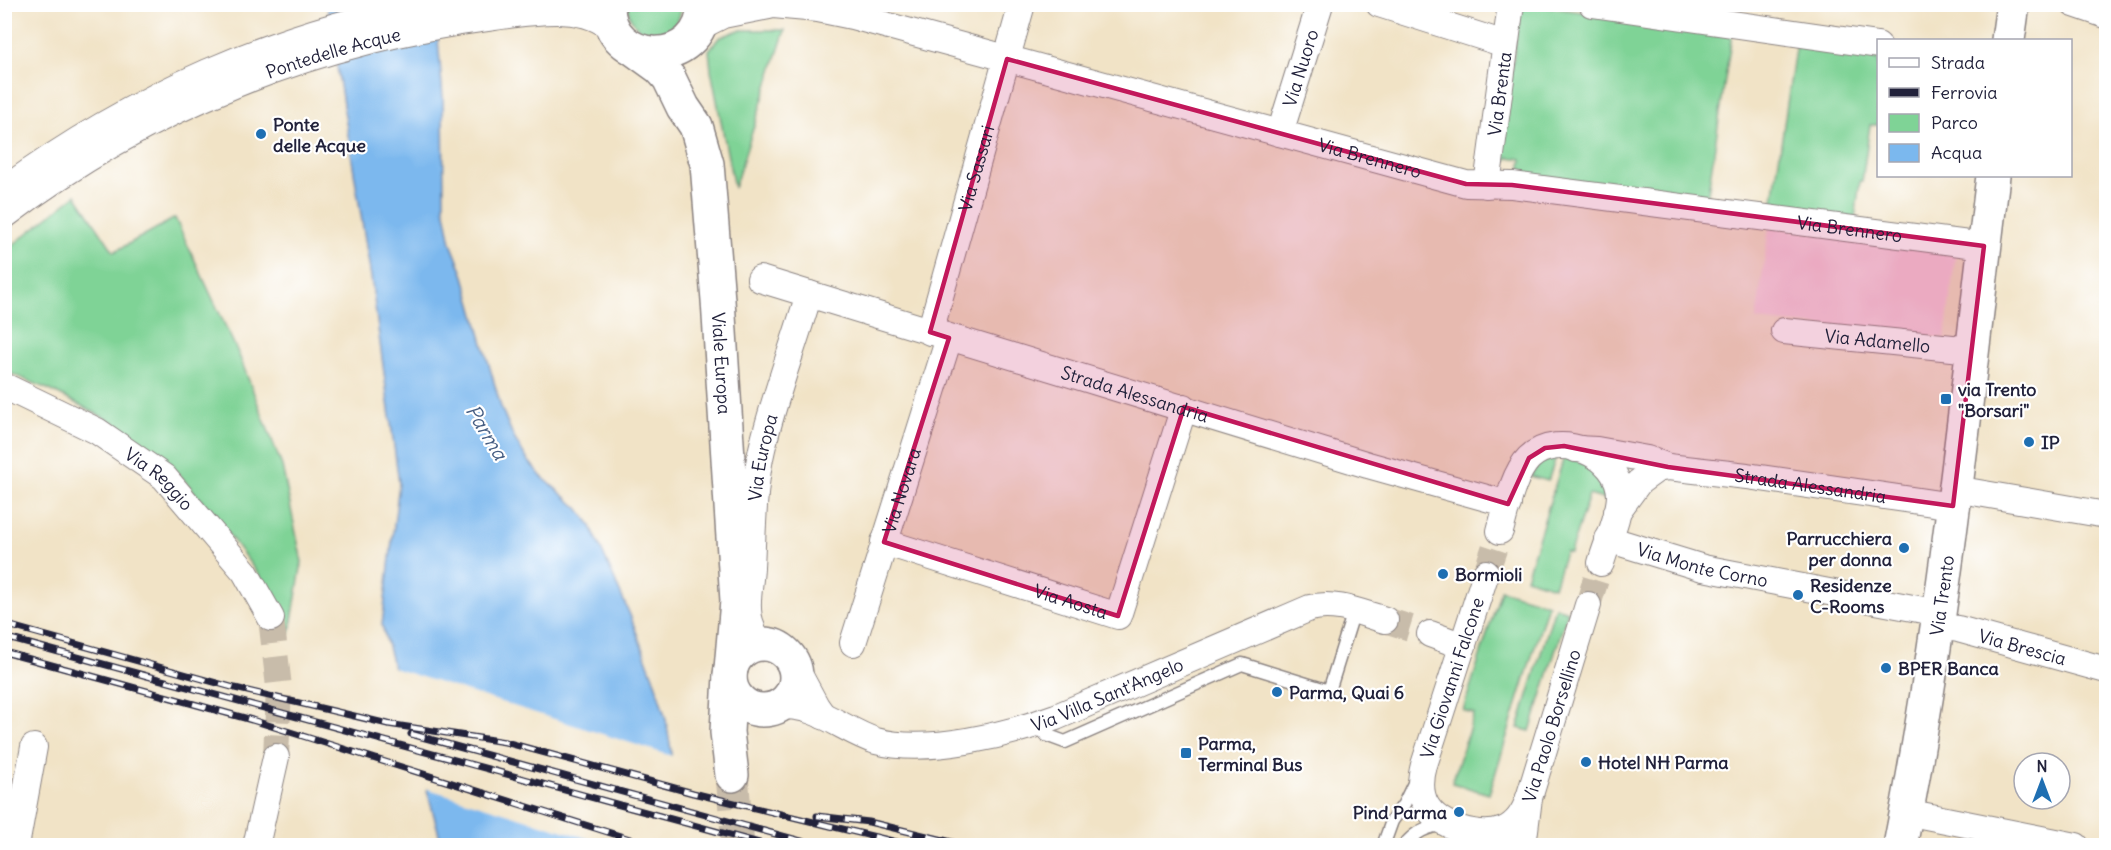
<svg xmlns="http://www.w3.org/2000/svg" width="2111" height="850" font-family="Delius,sans-serif">
  <rect width="100%" height="100%" fill="#fff"/>
  <filter id="ink" filterUnits="userSpaceOnUse"><feTurbulence type="fractalNoise" baseFrequency=".0167" numOctaves="2"/><feDisplacementMap in="SourceGraphic" scale="12" xChannelSelector="R" yChannelSelector="G"/><feConvolveMatrix kernelMatrix="1 2 1 2 8 2 1 2 1" color-interpolation-filters="sRGB"/></filter>
  <filter id="wash" filterUnits="userSpaceOnUse"><feTurbulence type="fractalNoise" baseFrequency=".008" numOctaves="4" result="noise"/><feDisplacementMap in="SourceGraphic" scale="24" xChannelSelector="R" yChannelSelector="G"/><feGaussianBlur stdDeviation="1.35" result="paint"/><feColorMatrix in="noise" values="0 0 0 0 0 0 0 0 0 0 0 0 0 0 0 0 0 1.4 0 .05"/><feComposite in="paint" operator="in"/></filter>
  <g filter="url(#wash)">
    <rect width="100%" height="100%" fill="#f1e3c6"/>
    <path fill="#f5cfdb" d="M1769,227L1956,251L1945,338L1756,320Z"/>
    <path fill="#7fd396" stroke="#507a68" stroke-width="1.5" d="M628,5H681C682,43 628,43 628,5Z
      M1532,5L1732,33L1707,199L1520,174L1522,159L1508,157L1507,160L1500,159L1520,9Z
      M739,30H785L734,188L711,70L709,50L719,38Z
      M1796,42L1878,53V125H1870L1862,181H1860L1855,218L1772,207Z
      M76,195L114,252L175,218L239,355L282,466L302,562L290,632L258,574L218,520L168,461L111,421L50,390L5,371V251Z
      M1556,457L1548,481L1530,476L1542,462Z
      M1564,457C1587,463 1610,473 1607,500L1589,495L1570,553L1565,552L1554,587L1526,578Z
      M1501,590L1548,604L1489,794L1452,783L1474,714L1463,710Z
      M1555,607L1568,611L1530,731L1518,728Z"/>
    <path fill="#7bb8ee" stroke="#4e6d94" stroke-width="1.5" d="M327,5H435L443,97L444,207L451,243L464,276L501,407L514,438L527,459L541,476L578,508L590,524L630,615L656,685L666,720L671,750L672,845H442L382,625L399,483L371,277Z"/>
    <path fill="#f1e3c6" d="M390,667L675,757V846L609,845L422,787Z"/>
  </g>
  <g filter="url(#ink)">
    <g fill="none" stroke-linecap="round" stroke-linejoin="round">
      <path stroke="#c8bcaa" stroke-width="26" stroke-dasharray="26 13" stroke-linecap="butt" d="M1486,573L1500,531
        M1588,605L1601,563
        M271,618L279,687L276,757
        M1385,620L1430,634"/>
      <path stroke="#c8bcaa" stroke-width="33" stroke-dasharray="33 16" stroke-linecap="butt" d="M732,775L738,846"/>
      <g stroke="#8a8280" stroke-width="15">
        <path id="lane" d="M1038,724L1046,735L1065,742L1242,664L1329,691L1354,611
          M1383,846L1392,821L1404,804L1416,779
          M1404,846C1415,832 1427,826 1444,825"/>
      </g>
      <g stroke="#8a8280" stroke-width="28">
        <g id="street">
          <path id="s1" d="M762,4L818,9L852,16L1466,184L1512,185L1984,246"/>
          <path d="M1379,4L1505,44"/>
          <path d="M1592,4L1878,45"/>
          <path d="M2074,4L2106,15"/>
          <path d="M699,27L723,15L769,6"/>
          <path id="s2" d="M1280,133L1320,4"/>
          <path id="s3" d="M1487,185L1511,4"/>
          <path d="M4,190C131,97 277,31 432,4"/>
          <path id="s4" d="M4,216C147,107 316,40 494,17C531,12 588,1 615,32"/>
          <path id="s5" d="M760,279L1368,465L1508,504"/>
          <path id="s6" d="M1784,331L1972,350"/>
          <path id="s7" d="M930,332L1022,4"/>
          <path id="s8" d="M4,386L97,431L164,477L245,572L271,618"/>
          <path id="s9" d="M1576,449L1597,450L1647,459L1668,467L1747,476L1953,506"/>
          <path d="M1955,489L2106,515"/>
          <path d="M1617,512L1639,482L1657,469L1668,467"/>
          <path d="M1500,531C1506,510 1513,474 1529,458C1558,430 1620,454 1620,496C1619,518 1607,542 1601,563"/>
          <path id="s10" d="M1608,539L1703,568L1939,613"/>
          <path id="s11" d="M884,542L1118,616L1184,407"/>
          <path d="M1486,573L1424,765C1415,798 1427,818 1460,829C1493,839 1518,833 1529,798"/>
          <path id="s12" d="M1938,626L1958,629L2106,670"/>
          <path id="s13" d="M752,627C744,610 750,586 751,568C753,528 753,487 762,449C774,397 794,345 809,294"/>
          <path d="M1430,634L1463,646"/>
          <path id="s14" d="M853,643L949,338"/>
          <path d="M794,665L816,706L823,716"/>
          <path id="s15" d="M778,707C813,701 844,731 876,741C927,755 1007,735 1056,717L1310,608C1335,601 1361,613 1385,620"/>
          <path d="M1906,812L2076,846"/>
          <path d="M16,846L34,747"/>
          <path d="M256,846L276,757"/>
          <path id="s16" d="M1523,846L1529,798L1588,605"/>
        </g>
      </g>
      <g stroke="#8a8280" stroke-width="36">
        <g id="secondary">
          <path d="M608,4C606,68 703,71 704,4"/>
          <path d="M2008,40L2013,4"/>
          <path id="s17" d="M631,47L660,68L669,78L683,107L696,126L707,164L718,300L737,601L731,669"/>
          <circle cx="763" cy="677" r="33"/>
          <path d="M730,676L727,732L732,775"/>
          <path id="s18" d="M1900,846C1944,624 1966,399 1993,176"/>
        </g>
      </g>
      <use href="#lane" stroke="#fff" stroke-width="12"/>
      <use href="#street" stroke="#fff" stroke-width="26"/>
      <use href="#secondary" stroke="#fff" stroke-width="33"/>
      <g stroke="#22223b" stroke-width="7">
        <path id="rail" d="M4,624L235,688L312,706L388,724L505,742L693,793L913,846
          M4,637L770,846
          M4,652L252,720L652,846
          M411,734L819,846
          M817,816L869,822L968,846"/>
      </g>
      <use href="#rail" stroke="#fff" stroke-width="4.5" stroke-dasharray="14" stroke-linecap="butt"/>
    </g>
  </g>
  <path fill="#c2185b" fill-opacity="0.2" stroke="#c2185b" stroke-width="4.5" stroke-linejoin="round" d="M1007,59L1466,184L1512,185L1984,246L1953,506L1668,467L1564,446L1545,448L1529,458L1508,504L1184,407L1118,616L884,542L949,338L930,332Z"/>
  <g fill="#1f6fb2" stroke="#fff" stroke-width="2">
    <circle cx="261" cy="134" r="6"/>
    <rect x="1940" y="393" width="12" height="12" rx="3"/>
    <circle cx="2029" cy="442" r="6"/>
    <circle cx="1904" cy="548" r="6"/>
    <circle cx="1443" cy="574" r="6"/>
    <circle cx="1798" cy="595" r="6"/>
    <circle cx="1886" cy="668" r="6"/>
    <circle cx="1277" cy="692" r="6"/>
    <rect x="1180" y="747" width="12" height="12" rx="3"/>
    <circle cx="1586" cy="762" r="6"/>
    <circle cx="1459" cy="812" r="6"/>
  </g>
  <g text-anchor="middle" dominant-baseline="central" stroke-width="4.5" stroke-linejoin="round" paint-order="stroke">
    <g font-size="18" fill="#22223b" stroke="#fff">
      <text stroke="none"><textPath href="#s4" startOffset="370">Pontedelle Acque</textPath></text>
      <text stroke="none"><textPath href="#s2" startOffset="68">Via Nuoro</textPath></text>
      <text stroke="none"><textPath href="#s3" startOffset="92">Via Brenta</textPath></text>
      <text stroke="none"><textPath href="#s1" startOffset="628">Via Brennero</textPath></text>
      <text stroke="none"><textPath href="#s7" startOffset="170">Via Sassari</textPath></text>
      <text stroke="none"><textPath href="#s1" startOffset="1114">Via Brennero</textPath></text>
      <text stroke="none"><textPath href="#s6" startOffset="94">Via Adamello</textPath></text>
      <text stroke="none"><textPath href="#s17" startOffset="344">Viale Europa</textPath></text>
      <text stroke="none"><textPath href="#s5" startOffset="392">Strada Alessandria</textPath></text>
      <text stroke="none"><textPath href="#s13" startOffset="171">Via Europa</textPath></text>
      <text stroke="none"><textPath href="#s8" startOffset="182">Via Reggio</textPath></text>
      <text stroke="none"><textPath href="#s9" startOffset="238">Strada Alessandria</textPath></text>
      <text stroke="none"><textPath href="#s14" startOffset="160">Via Novara</textPath></text>
      <text stroke="none"><textPath href="#s10" startOffset="98">Via Monte Corno</textPath></text>
      <text stroke="none"><textPath href="#s18" startOffset="254">Via Trento</textPath></text>
      <text stroke="none"><textPath href="#s11" startOffset="196">Via Aosta</textPath></text>
      <text stroke="none"><textPath href="#s12" startOffset="87">Via Brescia</textPath></text>
      <text transform="translate(1452 678) rotate(-72)">Via Giovanni Falcone</text>
      <text stroke="none"><textPath href="#s15" startOffset="345">Via Villa Sant'Angelo</textPath></text>
      <text stroke="none"><textPath href="#s16" startOffset="124">Via Paolo Borsellino</textPath></text>
    </g>
    <g font-size="18" font-weight="bold" fill="#22223b" stroke="#fff" text-anchor="start">
      <text x="273" y="124">Ponte<tspan x="273" dy="21">delle Acque</tspan></text>
      <text x="1958" y="389">via Trento<tspan x="1958" dy="21">"Borsari"</tspan></text>
      <text x="2041" y="442">IP</text>
      <text x="1892" y="538" text-anchor="end">Parrucchiera<tspan x="1892" dy="21">per donna</tspan></text>
      <text x="1455" y="574">Bormioli</text>
      <text x="1810" y="585">Residenze<tspan x="1810" dy="21">C-Rooms</tspan></text>
      <text x="1898" y="668">BPER Banca</text>
      <text x="1289" y="692">Parma, Quai 6</text>
      <text x="1198" y="743">Parma,<tspan x="1198" dy="21">Terminal Bus</tspan></text>
      <text x="1598" y="762">Hotel NH Parma</text>
      <text x="1447" y="812" text-anchor="end">Pind Parma</text>
    </g>
    <g font-size="20" font-style="italic" fill="#465e83" stroke="#fff">
      <text transform="translate(487 432) rotate(59)">Parma</text>
    </g>
  </g>
  <rect width="2111" height="850" fill="none" stroke="#fff" stroke-width="24"/>
  <rect x="1877" y="39" width="195" height="138" fill="#ffffff" stroke="#a7a7b1" stroke-width="1.5"/>
  <rect x="1889" y="58" width="30" height="9" fill="#ffffff" stroke="#a7a7b1" stroke-width="1.5"/>
  <text x="1931" y="69" font-size="18" fill="#22223b">Strada</text>
  <rect x="1889" y="88" width="30" height="9" fill="#22223b" stroke="#a7a7b1" stroke-width="1.5"/>
  <text x="1931" y="99" font-size="18" fill="#22223b">Ferrovia</text>
  <rect x="1889" y="114" width="30" height="18" fill="#7fd396" stroke="#a7a7b1" stroke-width="1.5"/>
  <text x="1931" y="129" font-size="18" fill="#22223b">Parco</text>
  <rect x="1889" y="144" width="30" height="18" fill="#7bb8ee" stroke="#a7a7b1" stroke-width="1.5"/>
  <text x="1931" y="159" font-size="18" fill="#22223b">Acqua</text>
  <g transform="translate(2042 781)"><circle r="28" fill="#ffffff" stroke="#a7a7b1" stroke-width="1.5"/>
  <path d="M0-4.5L10 22L0 15L-10 22Z" fill="#1f6fb2"/>
  <text y="-9" font-size="16" font-weight="bold" text-anchor="middle" fill="#22223b">N</text>
  </g>
</svg>
